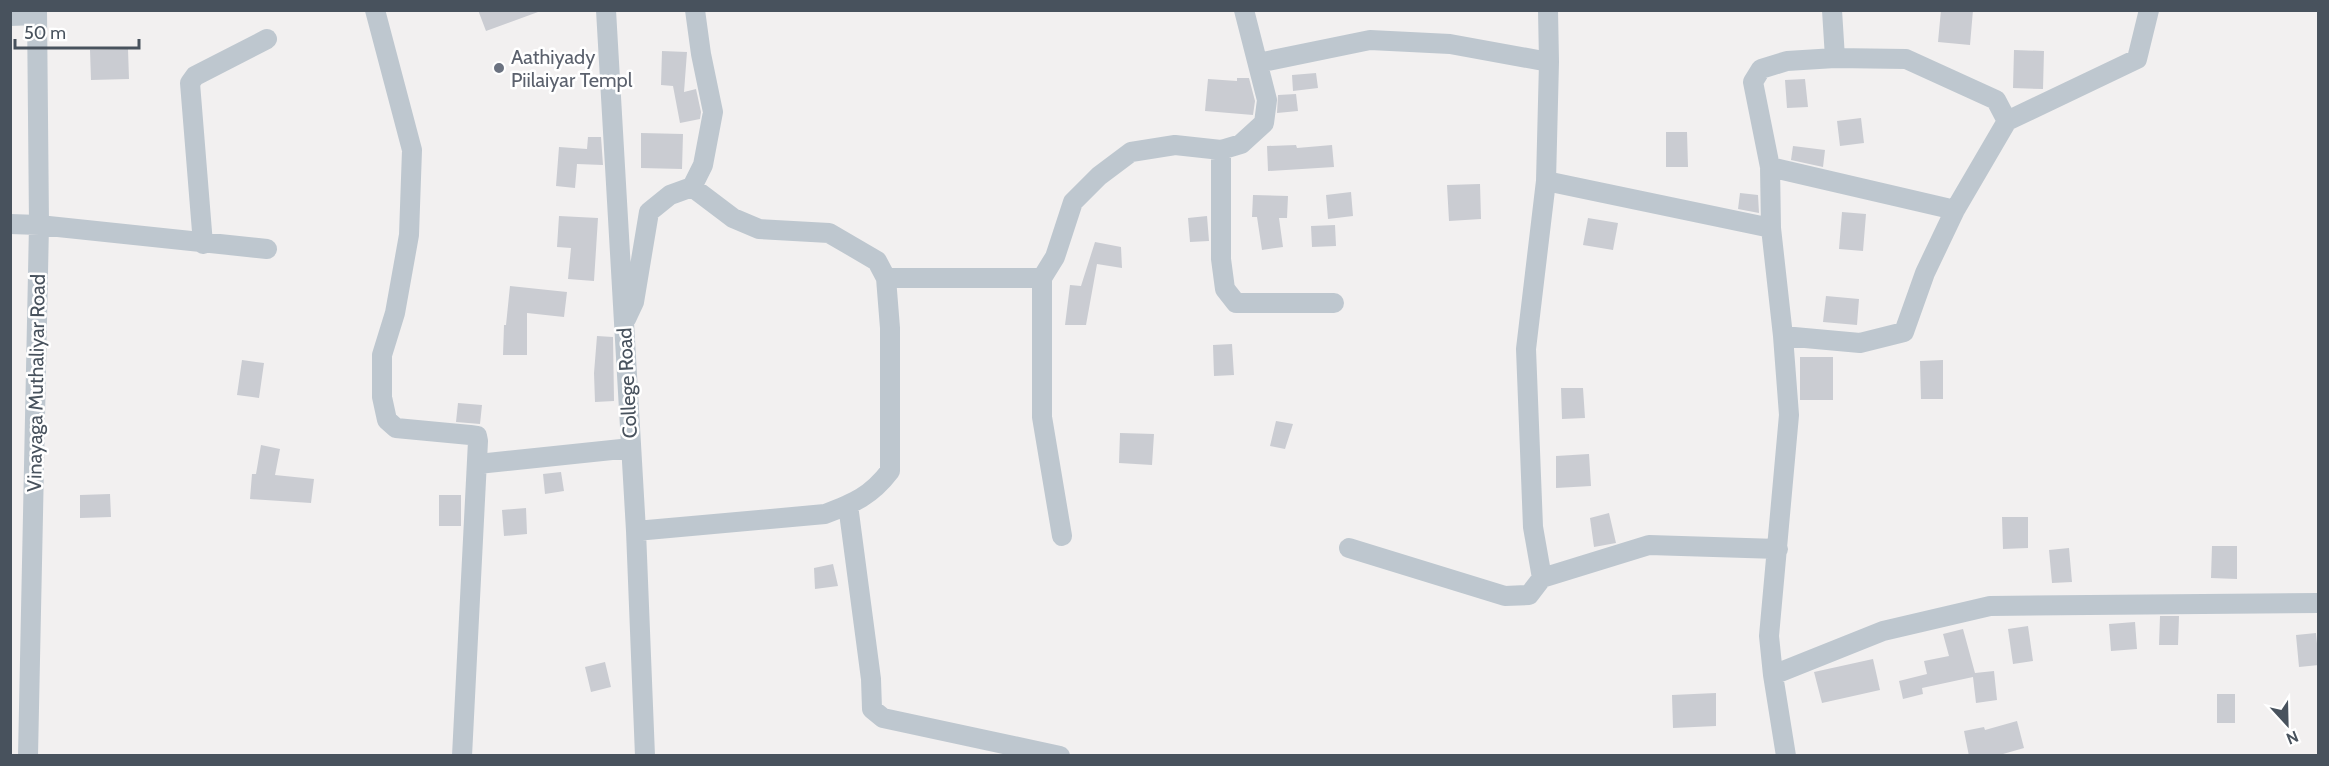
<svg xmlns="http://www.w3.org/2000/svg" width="2329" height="766" font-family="Cabin,sans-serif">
  <rect width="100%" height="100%" fill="#f2f0f0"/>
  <path fill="#caccd2" d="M478,10H538V12L486,31Z
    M1941,10H1973L1970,45L1938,42Z
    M128,49L129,79L91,80L90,50Z
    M2014,50L2044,51L2043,89L2013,88Z
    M662,51L687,52L684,92L696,89L701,112L700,119L680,123L673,86L661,85Z
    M1316,73L1318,88L1293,91L1292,75Z
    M1237,78H1249L1255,101L1253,115L1205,111L1208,79L1237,81Z
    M1805,79L1808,107L1787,108L1785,80Z
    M1296,94L1298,111L1277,113L1278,95Z
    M1861,118L1864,143L1840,146L1837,121Z
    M1666,132H1687L1688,167H1666Z
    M641,133L683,134L682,169L641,168Z
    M588,137H601L603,165L577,164L575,188L556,186L559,147L587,149Z
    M1296,145L1297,148L1332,145L1334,167L1268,171L1267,146Z
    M1793,146L1825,150L1823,167L1791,160Z
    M1480,184L1481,219L1449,221L1447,185Z
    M1351,192L1353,216L1328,219L1326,195Z
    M1740,193L1758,195L1759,213L1738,209Z
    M1253,195L1288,196L1287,218H1279L1283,247L1262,250L1257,217H1252Z
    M1842,212L1866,214L1863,251L1839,249Z
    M559,216L598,218L594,281L568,279L571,248L557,247Z
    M1207,216L1209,241L1190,242L1188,218Z
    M1588,218L1618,223L1613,250L1583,245Z
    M1335,225L1336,246L1312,247L1311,226Z
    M1095,242L1121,247L1122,268L1097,264L1086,325H1065L1070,285L1081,286Z
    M510,286L567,292L564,317L527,313V355H503L504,325H506Z
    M1826,296L1859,299L1857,325L1823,322Z
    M597,336L613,337L614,401L595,402L594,373Z
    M1232,344L1234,375L1214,376L1213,345Z
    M1800,357H1833V400H1800Z
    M242,360L264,363L259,398L237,395Z
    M1943,360V399H1921L1920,361Z
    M1561,388H1583L1585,418L1562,419Z
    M458,403L482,405L480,424L456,422Z
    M1276,421L1293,424L1285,449L1270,446Z
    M1120,433L1154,434L1152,465L1119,463Z
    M261,445L280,449L275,475L314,479L311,503L250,499L252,474H256Z
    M1589,454L1591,486L1556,488V456Z
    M561,472L564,491L545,494L543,474Z
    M110,494L111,517L80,518V495Z
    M439,495H461V526H439Z
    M526,508L527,534L504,536L502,510Z
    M1609,513L1616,543L1594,547L1590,518Z
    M2002,517H2028V548L2003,549Z
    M2212,546H2237V579L2211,578Z
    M2069,548L2072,582L2052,583L2049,550Z
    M833,564L838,586L815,589L814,568Z
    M2160,616H2179L2178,645H2159Z
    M2135,622L2137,649L2111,651L2109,624Z
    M2028,626L2033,661L2013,664L2008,629Z
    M1963,629L1975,673L1994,671L1997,700L1976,703L1973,677L1922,688L1923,694L1903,699L1899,681L1927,674L1924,661L1949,656L1943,634Z
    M2316,633L2319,665L2299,667L2296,635Z
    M1873,659L1880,690L1822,703L1814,672Z
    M605,662L611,687L591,692L585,667Z
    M1716,693V726L1673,728L1672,695Z
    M2217,694H2235V723H2217Z
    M2017,721L2024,748L1996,756H1969L1964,731L1984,727L1985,730Z"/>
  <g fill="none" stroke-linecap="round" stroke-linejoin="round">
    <path stroke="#bec7cf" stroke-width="20" d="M375,10L412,150L409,235L395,313L382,355V397L387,420L396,428L470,435L477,436L478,441L462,756
      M606,10L636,531L645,756
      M10,16L37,15
      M1258,63L1370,40L1450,44L1549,62
      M2007,121L2137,59L2149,10
      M1221,150V259L1225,289L1236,303H1334
      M1770,167L1955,210
      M1546,181L1771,228
      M10,224L39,225L267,249
      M203,244L190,83L195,76L267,39
      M886,278H1042L1055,257L1073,202L1099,176L1131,152L1175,145L1221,150L1241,144L1264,123L1267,100L1244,10
      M1042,278V417L1062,536
      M626,319L634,302L649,212L670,195L692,187L703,165L713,112L701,54L695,10
      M1783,336L1860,343L1904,332L1925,273L1955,210L2007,121L1996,100L1906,59L1835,58
      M478,464L631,448
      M848,505L871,679L872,709L883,718L1060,756
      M636,531L825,514C854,503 871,496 890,471V328L886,278L877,261L829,233L759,229L733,218L692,187
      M1349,548L1505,596L1529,595L1542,578L1649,545L1778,549
      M1542,578L1533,527L1526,349L1546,181L1549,62L1548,10
      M1773,675L1883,631L1990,606L2318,603
      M28,756L39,225L37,10
      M1786,756L1773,675L1769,636L1789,415L1783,336L1771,228L1770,167L1753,82L1761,69L1787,61L1835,58L1832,10"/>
  </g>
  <circle fill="#6b7280" stroke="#fff" stroke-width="2" cx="499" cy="68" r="6"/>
  <g text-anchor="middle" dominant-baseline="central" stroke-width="5" stroke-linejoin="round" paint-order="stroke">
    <g font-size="20" fill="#5b616d" stroke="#fff" text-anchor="start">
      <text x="511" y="57">Aathiyady<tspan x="511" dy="23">Piilaiyar Templ</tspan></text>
    </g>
    <g font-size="20" fill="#48525d" stroke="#fff">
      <text transform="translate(36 383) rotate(-89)">Vinayaga Muthaliyar Road</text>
      <text transform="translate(627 383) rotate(-93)">College Road</text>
    </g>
  </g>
  <rect width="2329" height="766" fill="none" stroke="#48525d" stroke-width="24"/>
  <g transform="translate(2287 724) rotate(158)" stroke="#ffffff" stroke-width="4.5" paint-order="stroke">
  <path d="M0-4.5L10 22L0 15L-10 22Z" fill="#48525d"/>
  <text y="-9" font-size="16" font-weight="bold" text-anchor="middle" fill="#48525d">N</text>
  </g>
  <path d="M15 39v9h124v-9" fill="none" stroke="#48525d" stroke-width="3"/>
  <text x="24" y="39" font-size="18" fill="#48525d" stroke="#ffffff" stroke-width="4.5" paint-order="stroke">50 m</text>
</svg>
